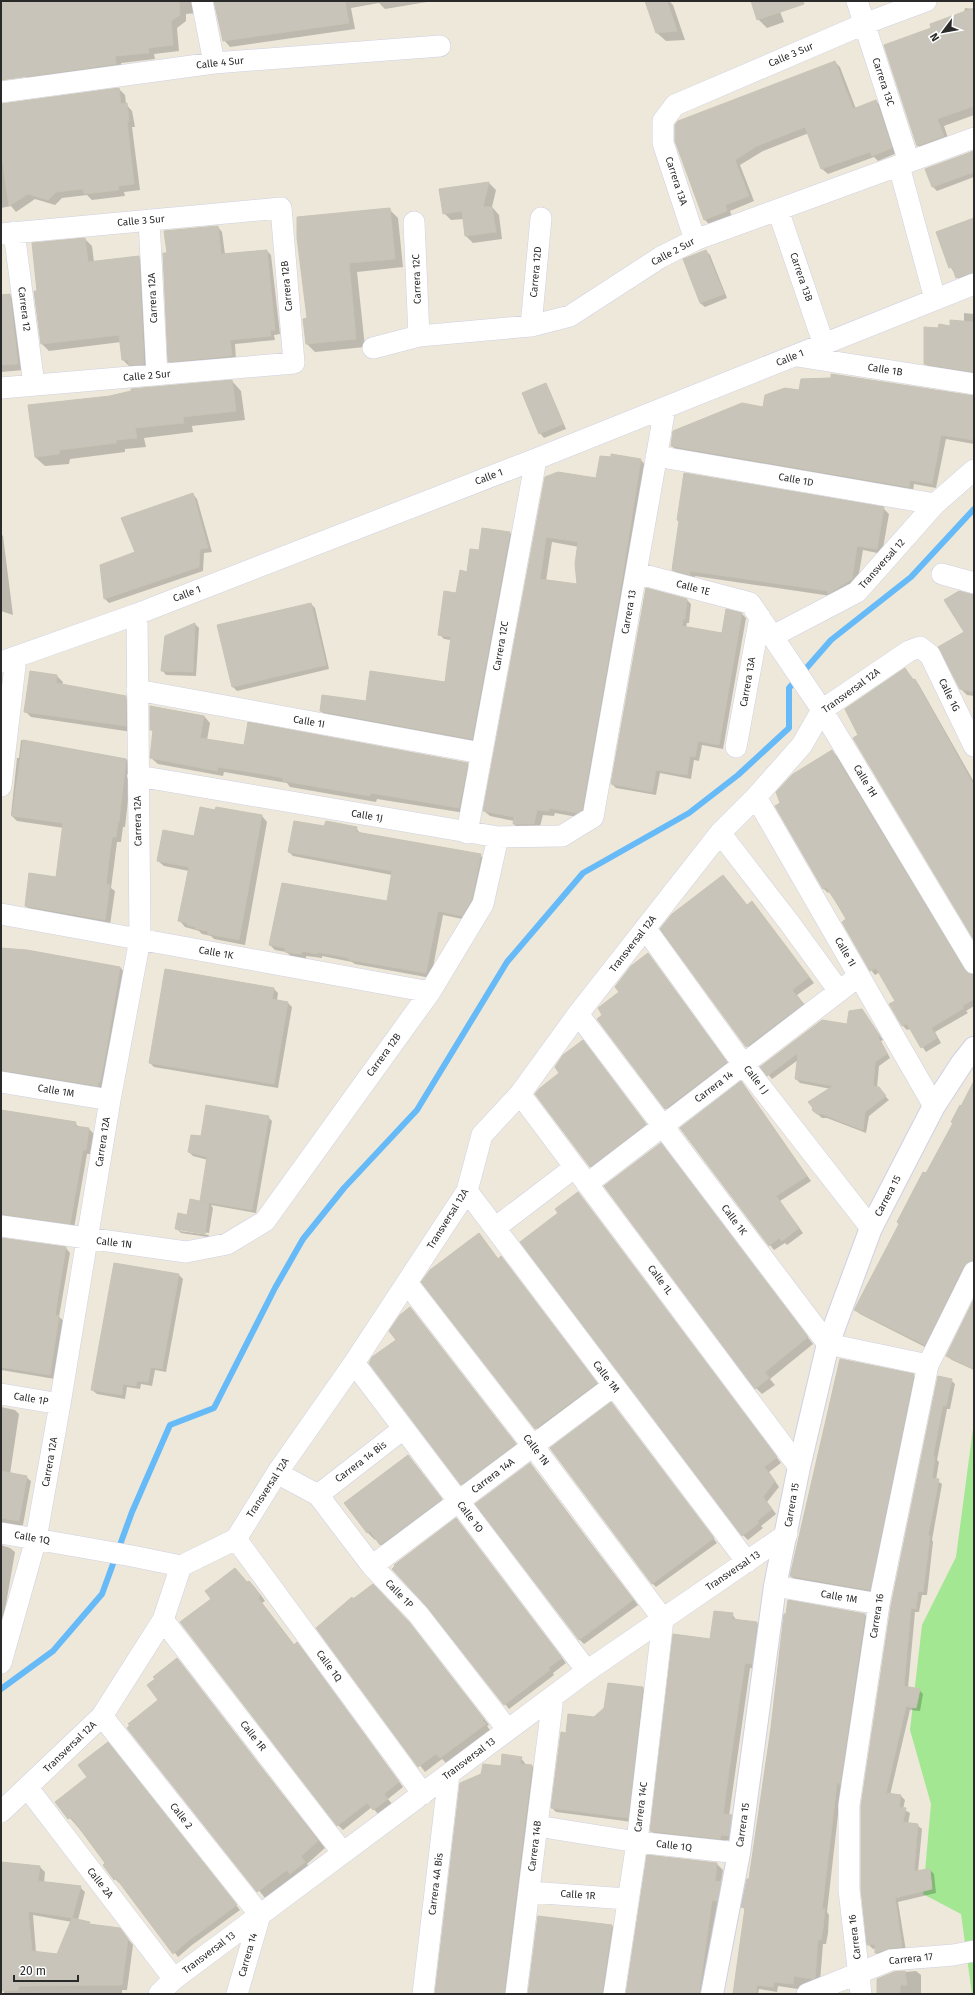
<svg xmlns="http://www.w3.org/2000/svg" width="975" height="1995" font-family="'Fira Sans',sans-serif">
  <rect width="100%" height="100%" fill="#ede8da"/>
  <path fill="#a3e793" d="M974,1421V1994H972L961,1914L923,1894L931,1804L910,1730L922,1625L956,1557Z"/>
  <path fill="#0003" fill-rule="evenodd" d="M29,1H198L197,13L186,14V21L177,28L179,51L154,54L155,59L121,63L122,70L31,83L25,76L1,68V5Z
    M215,1H427V2L385,9L379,3L351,8L355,29L230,47L224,40Z
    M652,1H669L673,5L685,40L666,41L657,33Z
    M752,1H776L784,22L767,28L758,19Z
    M965,8L974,9V115L944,126L950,144L925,153L918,145L932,28L964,13Z
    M835,62L840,67L856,109L876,101L881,106L897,153L878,161L874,157L828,174L822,169L809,133L763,151L740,165L754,201L730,211L732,217L710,225L705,220L676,141Z
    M119,89L125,95L126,104L132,111L135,127H132L140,190L124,192L125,196L92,200L87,195L62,198L55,205L35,199L16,212L11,206L1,208V105Z
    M974,152V177L937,191L933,187Z
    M489,183L496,190L492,207L499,215L502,239L473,243L466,236L464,219L451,220L444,213L440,190Z
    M389,209L398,218L403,267L357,272L365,347L315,352L307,344L309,319L298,218Z
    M974,219V277L961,282L951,268L957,266L950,267Z
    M218,227L222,232L225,254L267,251L271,255L280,334L274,335L275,340L235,344L236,360L174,366L169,361L168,254Z
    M85,239L92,246L94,262L138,257L145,264L151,370L130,367L123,360L121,342L49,351L42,344L38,292Z
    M706,251L710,255L727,298L705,307L700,303Z
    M10,295L16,301L24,370L1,372V296Z
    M964,313L974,314V376L929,368L925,363L939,329L964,322Z
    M232,381L241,391L245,420L192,426L193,432L144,438L146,447L125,449V452L70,459L69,464L45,466L35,457L111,397Z
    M545,384L549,389L566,429L544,438L540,433Z
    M800,391L974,397V444L946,439L936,488L914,484L913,491L677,451L672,446L764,409Z
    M641,460L646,466L583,818L555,813L554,816L543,815L539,830L519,829L514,824V821L490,816L484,811L558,473L597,479ZM552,542L579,547L578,585L546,581Z
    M193,494L197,499L212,552L204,553L203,571L109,603L105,599L101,565L137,552Z
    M883,508L889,514L882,554L863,550L857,585L831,596L695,576V580L679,575L673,570Z
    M483,530L510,533L514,537L476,743L325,715L321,711L366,702L446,683L451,640L444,639L440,635L457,594L480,552Z
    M1,534L3,536L13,615L1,611Z
    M959,592L974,595V696L967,695L960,688L965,633Z
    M687,600L691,604L689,623H687L686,627L723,634L727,610L742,614L746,618L723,749L702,745L699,761L694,760L691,779L660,773L656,795L616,788L612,784Z
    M311,604L315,608L329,669L237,691L233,687Z
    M195,624L199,628L196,676L166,675L162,670L166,637Z
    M905,670L919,685L974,782V938L860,736Z
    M57,676L63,682L62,685L125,697L131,703L132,732L31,717L25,711Z
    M204,716L210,723L207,740L245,746L467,764L473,770L465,813L377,799L376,802L290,787L287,783L224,772L223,776L158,764L151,758L154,732L151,730Z
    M21,740L126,759L132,765L125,827H123L121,842H117L111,888L115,891L110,925L31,911L26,906L57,878L64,828L17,821L11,815L17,758H19Z
    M832,752L837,756L968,974L974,976V1006L966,1011L968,1013L935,1032L941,1043L926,1052L910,1029L907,1030L903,1026L896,1001L880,972L875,975L871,970L847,919L830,891L828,893L823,888L782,803Z
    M216,811L262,816L267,822L245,945L214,939L211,936L202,934L199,931L185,927L180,921L189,871L164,866L158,861L195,837Z
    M325,828H356L361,834L480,855L485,860L476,904L467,920L443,915L431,978L355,964L352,962L322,956V958L306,956V959L291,956L286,952L275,950L270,945L388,902L392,875L293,856L289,852Z
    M723,876L747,906L757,908L814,983L797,995L808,1009L752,1052L661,929Z
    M1,948L120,967L124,972L102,1089L1,1073Z
    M648,954L731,1067L670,1113L598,1019L604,1015Z
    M274,989L278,993L277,1001L288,1003L292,1007L278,1088L154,1067L150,1063Z
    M862,1010L883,1040L881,1041L890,1058L879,1066L877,1088L889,1100L869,1116L866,1133L827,1118H822L813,1110L831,1089L800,1083L796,1079L798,1060L772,1079L762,1067L847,1026Z
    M587,1046L650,1129L595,1171L590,1166L561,1073Z
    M741,1083L811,1181L780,1201L803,1233L787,1245L785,1243L774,1250L770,1245Z
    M974,1092V1266L929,1349L860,1314L855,1310L953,1124L952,1122Z
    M1,1111L75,1123L80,1128L89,1129L94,1134L90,1154H87L74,1228L1,1217Z
    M268,1117L272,1121L256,1213L211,1205L213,1208L209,1233L180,1229V1231L209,1235L208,1237L181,1233L177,1229L203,1202L201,1200L208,1160L193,1156L189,1152L201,1138Z
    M660,1144L813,1344L770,1379L775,1385L762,1394L756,1388Z
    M578,1193L781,1463L769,1472L779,1487L767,1502L776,1514L761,1526L763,1528L748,1540L743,1535L559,1213Z
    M479,1234L499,1260L501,1258L506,1263L601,1388L541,1434L423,1282Z
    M1,1238L66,1248L70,1253L59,1317L64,1321L55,1379L1,1370Z
    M179,1275L183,1279L166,1372L155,1370L152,1386L141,1384L140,1389L127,1387L125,1399L97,1394L92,1390Z
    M974,1301V1370L952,1360L947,1356Z
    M410,1308L521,1450L468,1490L462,1484L397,1340Z
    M913,1375L918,1380L874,1594L796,1581L791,1576Z
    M939,1377L951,1380L955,1384L950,1409H947L937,1460L939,1462L936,1480L942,1484L932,1540L933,1542L927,1595H922L919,1612H915L908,1688L919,1690L923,1694L920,1711L910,1710L890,1795L901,1796L905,1800L903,1809L910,1813L908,1824L917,1825L922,1829L918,1872L930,1870L934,1874L936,1893L898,1902L906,1951L881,1957L876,1953V1948L873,1949L868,1944L862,1889Z
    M611,1404L717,1543L656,1587L652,1583Z
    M1,1407L15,1410L19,1414L10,1474L26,1477L31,1481L23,1525H19V1527L1,1526Z
    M408,1456L448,1507L388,1552L376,1539L375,1540L368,1533L345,1503Z
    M530,1464L638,1605L584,1644L579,1639Z
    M456,1519L566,1663L553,1673L554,1675L509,1709L428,1606Z
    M1,1545L10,1548L15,1552L1,1633Z
    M247,1583L254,1587L260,1594L265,1601L262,1603L295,1646L302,1649L403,1787L388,1799L392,1804L378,1814L372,1807L343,1830L338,1825Z
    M372,1585L414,1629L489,1725L487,1726L490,1730L446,1763L442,1759L425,1772L317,1628Z
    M789,1602L865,1615L870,1620L841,1788L827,1912L829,1915L828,1933L826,1944H823L820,1982L804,1990L778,1986L777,1992L759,1989L758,1994H750L746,1910L742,1907L750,1880Z
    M732,1614L737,1621L757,1623L762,1629L757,1669L750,1668L729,1816L736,1821L734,1841L726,1840L725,1844L657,1836L651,1831L711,1640Z
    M177,1660L325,1848L307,1864L311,1870L265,1898L128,1728L160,1701Z
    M643,1688L647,1692L632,1822L556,1812L552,1808L566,1734L595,1718Z
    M112,1748L240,1910L192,1945L178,1957L121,1882L119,1883L115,1879L104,1865L106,1863L95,1847L56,1802L89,1778Z
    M521,1758L527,1766H532L538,1773L511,1994H436L502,1768Z
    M1,1863L40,1867L45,1872L44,1883L80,1887L85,1892L78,1920L91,1925L120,1929L133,1945L127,1990H122V1994H4L1,1926ZM33,1915L72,1922L58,1955L36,1952Z
    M717,1864L723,1870L721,1883L727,1889L706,1994H627Z
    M612,1926L618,1933L609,1994H529Z
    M916,1971L921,1975V1994H878L894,1973Z"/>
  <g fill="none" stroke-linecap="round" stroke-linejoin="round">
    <path stroke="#66baf7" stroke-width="6" d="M1,1689L53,1651L102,1594L132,1512L170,1425L214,1408L275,1288L303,1239L344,1188L417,1110L507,962L583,873L689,813L738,775L789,728V688L831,640L911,577L974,509"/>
  </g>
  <path fill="#c8c4ba" stroke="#c8c4b4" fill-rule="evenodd" d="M19,1H179L180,15L171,21L173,45L148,48L149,53L115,56L116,64L1,80V3Z
    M214,1H345L349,23L223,41Z
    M645,1H667L677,31L656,33Z
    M751,1H803L804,4L757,20Z
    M974,8V106L937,119L944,136L917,146L884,45L931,28L930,24Z
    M835,61L853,109L876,100L892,148L872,156L870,152L821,169L805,127L757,146L735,160L749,196L725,205L727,211L704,220L675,141V125L678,121Z
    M119,88L121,104L127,103L129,121H127L134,184L118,186L119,190L84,194L83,189L56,192L48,200L28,194L9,206L1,152V104Z
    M974,151V172L932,187L925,169Z
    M489,182L483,207H492L496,232L465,236L462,211L443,214L439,189Z
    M390,208L395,259L349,263L356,339L306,344L303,319L307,318L297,238V217Z
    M974,218V272L956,278L952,267L949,268L936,232Z
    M218,226L221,254L267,250L275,330H270L271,336L230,340L232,355L229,356L168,362L163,253H167L164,231Z
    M85,238L88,262L139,256L144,364L129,365L128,360H122L119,335L41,344L34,291H37L32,243Z
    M706,250L724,294L700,303L683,259Z
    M10,294L18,364L1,365V295Z
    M950,320L974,322V372L924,364V327L938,328L939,324L950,326Z
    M831,374L974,396V440L941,435L932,484L910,480L909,487L671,446L673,431L742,403L763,407L765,395L785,388L799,390L801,379L831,378Z
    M232,380L236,411L183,417L184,423L135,428L137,438L116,440V443L60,450L59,454L35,457L28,405L110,396L131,391V389Z
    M546,383L563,424L539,434L522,393Z
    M611,454L641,459L617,610L582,810L577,813L549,808V811L537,810L534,824H513L514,817L483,811L545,477L558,472L596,478L600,456L611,457ZM546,537L578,542L575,564L577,584L540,579Z
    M684,473L884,507L877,549L857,546L852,579L828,594V591L794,586L690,571V575L672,570L679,521L677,520Z
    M193,493L208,548L200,549L199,567L104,599L100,565L135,552L121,518Z
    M482,528L510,532L472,739L320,711L322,695L366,701L370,671L445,682L451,637L438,635L444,591L456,593L460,570L467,572L470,549L479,550Z
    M646,588L687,599L685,619H683L682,626L722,633L726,609L742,613L719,745L698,741L695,757L690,756L687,775L656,770L652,792L611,784Z
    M959,591L974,595V692L960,689L938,647L964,632L944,600Z
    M311,603L326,665L232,687L217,625Z
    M195,623L193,672L161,671L165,636Z
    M905,668L913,680L915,679L974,786V940L853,738L858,735L845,709Z
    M30,671L57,675L56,683L126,696V726L24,712Z
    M150,706L204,716L200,738L244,745L248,722L468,763L459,808L371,793L370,796L283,781V778L262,774L218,767L217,771L150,758L153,730H150Z
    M23,740L126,759L119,822H118L116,837H112L106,884L110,885L105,920L25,906L29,873L56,877L63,823L12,816Z
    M832,750L964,969L968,973L974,975V999L962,1006L964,1008L931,1028L937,1038L921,1048L907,1024L902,1026L889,1004L895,1001L880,975L876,968L870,971L842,922L846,919L836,902L826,887L823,889L775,806L780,803L776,792L793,774Z
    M200,807L215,810L216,807L262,815L239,940L208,934V931L195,929L196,927L187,925V923L178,921L189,867L157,861L163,830L194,836Z
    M294,821L324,826L326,821L357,827L356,832L481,854L472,899L462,916L438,911L426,973L356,961L349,960V958L317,952V954L302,951L301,954L285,952V948L269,945L282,883L387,901L392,871L288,852Z
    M723,875L747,905L752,901L809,977L792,990L803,1004L746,1047L660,929L672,914Z
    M1,948L27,950L120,967L106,1052L100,1082H98V1086L1,1070Z
    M648,953L727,1062L665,1109L597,1019L602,1015L598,1008L619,992L615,987L631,966Z
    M165,969L274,988L272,999L288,1002L274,1084L149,1063Z
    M862,1009L880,1036L878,1037L887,1054L875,1062L873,1086L879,1087L886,1096L865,1112L863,1130L822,1114H817L812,1110L813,1108L808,1102L833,1086L795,1079L798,1053L767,1076L760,1067L822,1020L847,1024L849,1011Z
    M583,1040L646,1124L590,1167L535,1094L539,1089L559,1073L555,1067L563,1055Z
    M741,1081L807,1176L776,1196L799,1228L782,1241L779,1238L769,1246L680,1128Z
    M974,1081V1260L968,1262L963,1267L925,1345L854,1310L899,1224L897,1222L923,1172L926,1173L953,1123L951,1122L960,1105L961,1106Z
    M206,1105L269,1116L252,1210L200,1201L207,1157L188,1152L191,1135L201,1136Z
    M1,1110L76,1122L75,1126L89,1128L86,1150H83L70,1224L1,1214Z
    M661,1143L808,1337L765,1372L769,1378L755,1389L604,1186Z
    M578,1192L777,1457L764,1467L775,1481L763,1497L772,1509L757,1521L759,1523L742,1536L520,1242L558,1213L555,1209Z
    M190,1199L209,1203L205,1234L175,1229L178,1213L187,1215Z
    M479,1233L498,1259L501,1256L597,1383L535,1429L421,1282L430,1270Z
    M1,1238L66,1247L55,1315L59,1316L50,1375L1,1367Z
    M114,1263L179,1274L162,1369L151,1367L148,1382L137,1381L136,1386L123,1384L122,1395L91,1390Z
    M974,1299V1369L946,1356Z
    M410,1307L516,1444L461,1485L369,1363L372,1357L396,1340L389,1331L400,1315Z
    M840,1359L914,1374L870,1590L790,1576Z
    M938,1376L952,1379L946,1406L943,1405L933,1456L935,1457L932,1478L939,1479L928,1536H930L923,1592L918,1591L916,1609L911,1608L904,1686L920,1689L916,1708L906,1706L886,1793L901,1795L899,1807L906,1808L903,1822L918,1824L914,1871L930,1869L932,1889L895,1898L902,1947L890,1948L875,1953V1944L867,1945L861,1889V1806L891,1606Z
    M611,1402L714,1538L652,1584L550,1448Z
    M408,1455L442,1499L380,1545L370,1531L367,1533L344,1503Z
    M530,1463L633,1600L579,1640L475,1504Z
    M1,1471L27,1476L19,1521L1,1518Z
    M456,1518L562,1658L548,1668L550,1670L504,1705L427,1607L392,1569L395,1566L394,1565Z
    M235,1568L247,1582L249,1581L255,1588L260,1596L258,1598L294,1645L297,1642L399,1782L384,1794L388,1799L373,1810L367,1803L337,1826L180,1622L211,1599L205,1591Z
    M373,1584L409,1622L484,1719L482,1720L486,1724L440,1758L436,1754L418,1767L316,1628L352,1597L353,1599Z
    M788,1600L865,1614L840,1785V1783H837L822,1909H825L823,1928L821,1940L818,1939L815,1978L812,1979L794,1976L793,1984L774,1982L773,1987L757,1985L756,1994H733L745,1908L741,1907L747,1879H749L771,1728L784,1614H786Z
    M714,1611L733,1613L732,1619L757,1622L752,1664L745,1663L731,1757L723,1814L732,1815L729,1836L721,1835L720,1839L650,1831L673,1634L710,1639Z
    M177,1658L318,1841L301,1856L305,1862L290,1874L287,1870L257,1892L127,1728L130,1725L128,1724L158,1700L147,1685L155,1679L153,1677Z
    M608,1683L643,1687L628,1818L551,1808L561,1732L566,1733L568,1714L594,1717L604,1708Z
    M108,1742L237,1905L188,1941L173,1954L116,1878L114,1880L103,1865L105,1863L71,1817L68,1819L55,1802L87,1777L78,1765Z
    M502,1754L522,1757L520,1764L532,1765L504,1994H435L460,1783L481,1774L483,1764L501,1766Z
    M647,1855L717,1863L715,1882L721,1881L717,1901L712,1900L699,1994H626Z
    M1,1862L40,1866L38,1881L81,1886L72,1918L28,1911L32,1951L57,1954L72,1918L90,1922L89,1924L120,1928L128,1939L122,1985L19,1986L18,1990L1,1991Z
    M538,1916L612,1925L602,1994H528Z
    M905,1971L907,1985H900V1994H877V1979L894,1972Z"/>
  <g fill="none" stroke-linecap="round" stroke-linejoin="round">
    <g stroke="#cfd0e4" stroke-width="22">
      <path id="street" d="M202,1L214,63
        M857,1L909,162
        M1,92L214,63L440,46
        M899,166L935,299
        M778,210L824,345
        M149,220L157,375
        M414,222L419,336
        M14,232L34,385
        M1,234L281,208L294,363L1,388
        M695,240L663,143V121L675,105L864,24L926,1
        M531,326L541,218
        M373,348L419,336L531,326L570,316L661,257L695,240L974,138
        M797,356L974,384
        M656,456L935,504
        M636,573L750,603L822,710L974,963
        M942,574L974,583
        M773,636L857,592L935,504L974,470
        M1,662L137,614L536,459L974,284
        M137,690L481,753
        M736,747L760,617
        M138,776L498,837L562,836L593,817L665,408
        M1,786L16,657
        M756,797L934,1106
        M467,833L536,459
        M720,833L788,921L839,991
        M1,914L430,992
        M645,928L743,1064L871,1228
        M578,1014L828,1344L928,1365
        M1,1082L110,1100
        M520,1094L799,1467
        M587,1184L859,976
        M467,1191L747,1562
        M1,1226L186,1252L227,1244L265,1221L430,992L483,904L498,837
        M495,1228L575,1167
        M407,1283L533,1446L663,1619L637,1842L614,1994
        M354,1363L587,1671
        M1,1394L60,1404
        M277,1473L318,1495L372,1566L418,1614L508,1730
        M318,1495L403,1429
        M1,1533L132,1556L181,1566
        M236,1539L423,1794
        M372,1566L613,1386
        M775,1586L879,1604
        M163,1620L343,1853
        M1,1663L36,1539L60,1404L110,1100L140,939L137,614
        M102,1716L260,1915L237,1994
        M27,1787L174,1979
        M1,1812L102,1716L163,1620L181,1566L236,1539L277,1473L354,1363L467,1191L482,1135L520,1094L578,1014L720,833L756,797L802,745L822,710L909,651L920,647L930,655L974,746
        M537,1826L637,1842L739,1853
        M529,1892L627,1899
        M159,1994L174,1979L587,1671L787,1534
        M423,1994L449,1774
        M516,1994L553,1697
        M807,1994L891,1960L953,1955L974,1951
        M861,1994L849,1890V1805L879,1604L928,1365L974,1272"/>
    </g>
    <g stroke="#cfd0e4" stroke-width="24">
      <path id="secondary" d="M712,1994L739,1853L775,1586L799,1467L828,1344L871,1228L934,1106L962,1063L974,1048"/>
    </g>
    <use href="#street" stroke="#fff" stroke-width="21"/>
    <use href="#secondary" stroke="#fff" stroke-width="22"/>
  </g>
  <g text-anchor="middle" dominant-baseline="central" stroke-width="4" stroke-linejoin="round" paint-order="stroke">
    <g font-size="10" fill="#2a2a2a" stroke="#fff">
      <text transform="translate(791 55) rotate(-23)">Calle 3 Sur</text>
      <text transform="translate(220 63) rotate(-6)">Calle 4 Sur</text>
      <text transform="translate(883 82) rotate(72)">Carrera 13C</text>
      <text transform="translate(676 181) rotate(72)">Carrera 13A</text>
      <text transform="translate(141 221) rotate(-5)">Calle 3 Sur</text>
      <text transform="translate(673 252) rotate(-28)">Calle 2 Sur</text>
      <text transform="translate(536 272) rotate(-85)">Carrera 12D</text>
      <text transform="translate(801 277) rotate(71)">Carrera 13B</text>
      <text transform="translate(417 279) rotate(-92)">Carrera 12C</text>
      <text transform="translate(287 286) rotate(-95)">Carrera 12B</text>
      <text transform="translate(153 298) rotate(-93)">Carrera 12A</text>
      <text transform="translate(24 309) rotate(83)">Carrera 12</text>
      <text transform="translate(790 358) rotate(-22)">Calle 1</text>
      <text transform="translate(885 370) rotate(9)">Calle 1B</text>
      <text transform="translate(147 376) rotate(-5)">Calle 2 Sur</text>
      <text transform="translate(489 477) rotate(-21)">Calle 1</text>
      <text transform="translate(796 480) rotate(10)">Calle 1D</text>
      <text transform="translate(882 564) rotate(-48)">Transversal 12</text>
      <text transform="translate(693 588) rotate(15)">Calle 1E</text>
      <text transform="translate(187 594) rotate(-21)">Calle 1</text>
      <text transform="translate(629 612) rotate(-80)">Carrera 13</text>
      <text transform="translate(501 646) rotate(-80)">Carrera 12C</text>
      <text transform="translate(748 682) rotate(-80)">Carrera 13A</text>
      <text transform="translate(851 691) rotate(-36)">Transversal 12A</text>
      <text transform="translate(949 695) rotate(64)">Calle 1G</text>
      <text transform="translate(309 722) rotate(10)">Calle 1I</text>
      <text transform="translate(865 781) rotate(59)">Calle 1H</text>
      <text transform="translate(367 816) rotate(10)">Calle 1J</text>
      <text transform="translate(138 821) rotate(-91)">Carrera 12A</text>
      <text transform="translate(633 944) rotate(-52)">Transversal 12A</text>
      <text transform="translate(845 952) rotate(60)">Calle 1I</text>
      <text transform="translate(216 953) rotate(10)">Calle 1K</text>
      <text transform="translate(384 1055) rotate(-54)">Carrera 12B</text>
      <text transform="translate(756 1080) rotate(52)">Calle I J</text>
      <text transform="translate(714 1087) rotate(-37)">Carrera 14</text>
      <text transform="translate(56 1091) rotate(9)">Calle 1M</text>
      <text transform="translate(103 1142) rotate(-81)">Carrera 12A</text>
      <text transform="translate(888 1196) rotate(-62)">Carrera 15</text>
      <text transform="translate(448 1219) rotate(-58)">Transversal 12A</text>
      <text transform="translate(734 1220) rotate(53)">Calle 1K</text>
      <text transform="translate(114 1243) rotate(7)">Calle 1N</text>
      <text transform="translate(660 1280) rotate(53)">Calle 1L</text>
      <text transform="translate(606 1377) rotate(53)">Calle 1M</text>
      <text transform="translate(31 1399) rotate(10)">Calle 1P</text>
      <text transform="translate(536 1450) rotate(53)">Calle 1N</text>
      <text transform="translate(50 1462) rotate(-80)">Carrera 12A</text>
      <text transform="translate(361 1462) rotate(-37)">Carrera 14 Bis</text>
      <text transform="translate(493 1476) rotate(-37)">Carrera 14A</text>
      <text transform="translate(268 1488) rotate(-57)">Transversal 12A</text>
      <text transform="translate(792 1505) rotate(-80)">Carrera 15</text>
      <text transform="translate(470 1517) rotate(53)">Calle 1O</text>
      <text transform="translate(32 1538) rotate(10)">Calle 1Q</text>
      <text transform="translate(733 1571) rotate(-34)">Transversal 13</text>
      <text transform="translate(399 1594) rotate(46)">Calle 1P</text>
      <text transform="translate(839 1597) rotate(10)">Calle 1M</text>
      <text transform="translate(877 1616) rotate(-81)">Carrera 16</text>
      <text transform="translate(329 1666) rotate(54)">Calle 1Q</text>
      <text transform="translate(253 1736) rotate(52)">Calle 1R</text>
      <text transform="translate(70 1747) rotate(-44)">Transversal 12A</text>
      <text transform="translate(469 1759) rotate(-37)">Transversal 13</text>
      <text transform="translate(641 1807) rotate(-83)">Carrera 14C</text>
      <text transform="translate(181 1816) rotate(52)">Calle 2</text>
      <text transform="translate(743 1825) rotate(-82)">Carrera 15</text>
      <text transform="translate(535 1846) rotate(-83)">Carrera 14B</text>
      <text transform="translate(674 1846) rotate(7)">Calle 1Q</text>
      <text transform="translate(100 1883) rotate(52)">Calle 2A</text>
      <text transform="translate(436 1884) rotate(-83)">Carrera 4A Bis</text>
      <text transform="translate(578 1895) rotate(4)">Calle 1R</text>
      <text transform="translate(855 1937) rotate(-97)">Carrera 16</text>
      <text transform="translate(209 1953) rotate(-37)">Transversal 13</text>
      <text transform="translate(248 1955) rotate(-74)">Carrera 14</text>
      <text transform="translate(911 1959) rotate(-6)">Carrera 17</text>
    </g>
  </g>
  <rect width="975" height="1995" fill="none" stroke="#2a2a2a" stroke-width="4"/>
  <g transform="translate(943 32) rotate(238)" stroke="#ffffff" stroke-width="3" paint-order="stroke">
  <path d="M0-3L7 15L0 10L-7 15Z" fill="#2a2a2a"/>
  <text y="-6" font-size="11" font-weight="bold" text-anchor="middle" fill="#2a2a2a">N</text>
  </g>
  <path d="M14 1975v6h64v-6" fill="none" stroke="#2a2a2a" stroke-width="2"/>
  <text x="20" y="1975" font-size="12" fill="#2a2a2a" stroke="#ffffff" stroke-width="3" paint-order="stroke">20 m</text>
</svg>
